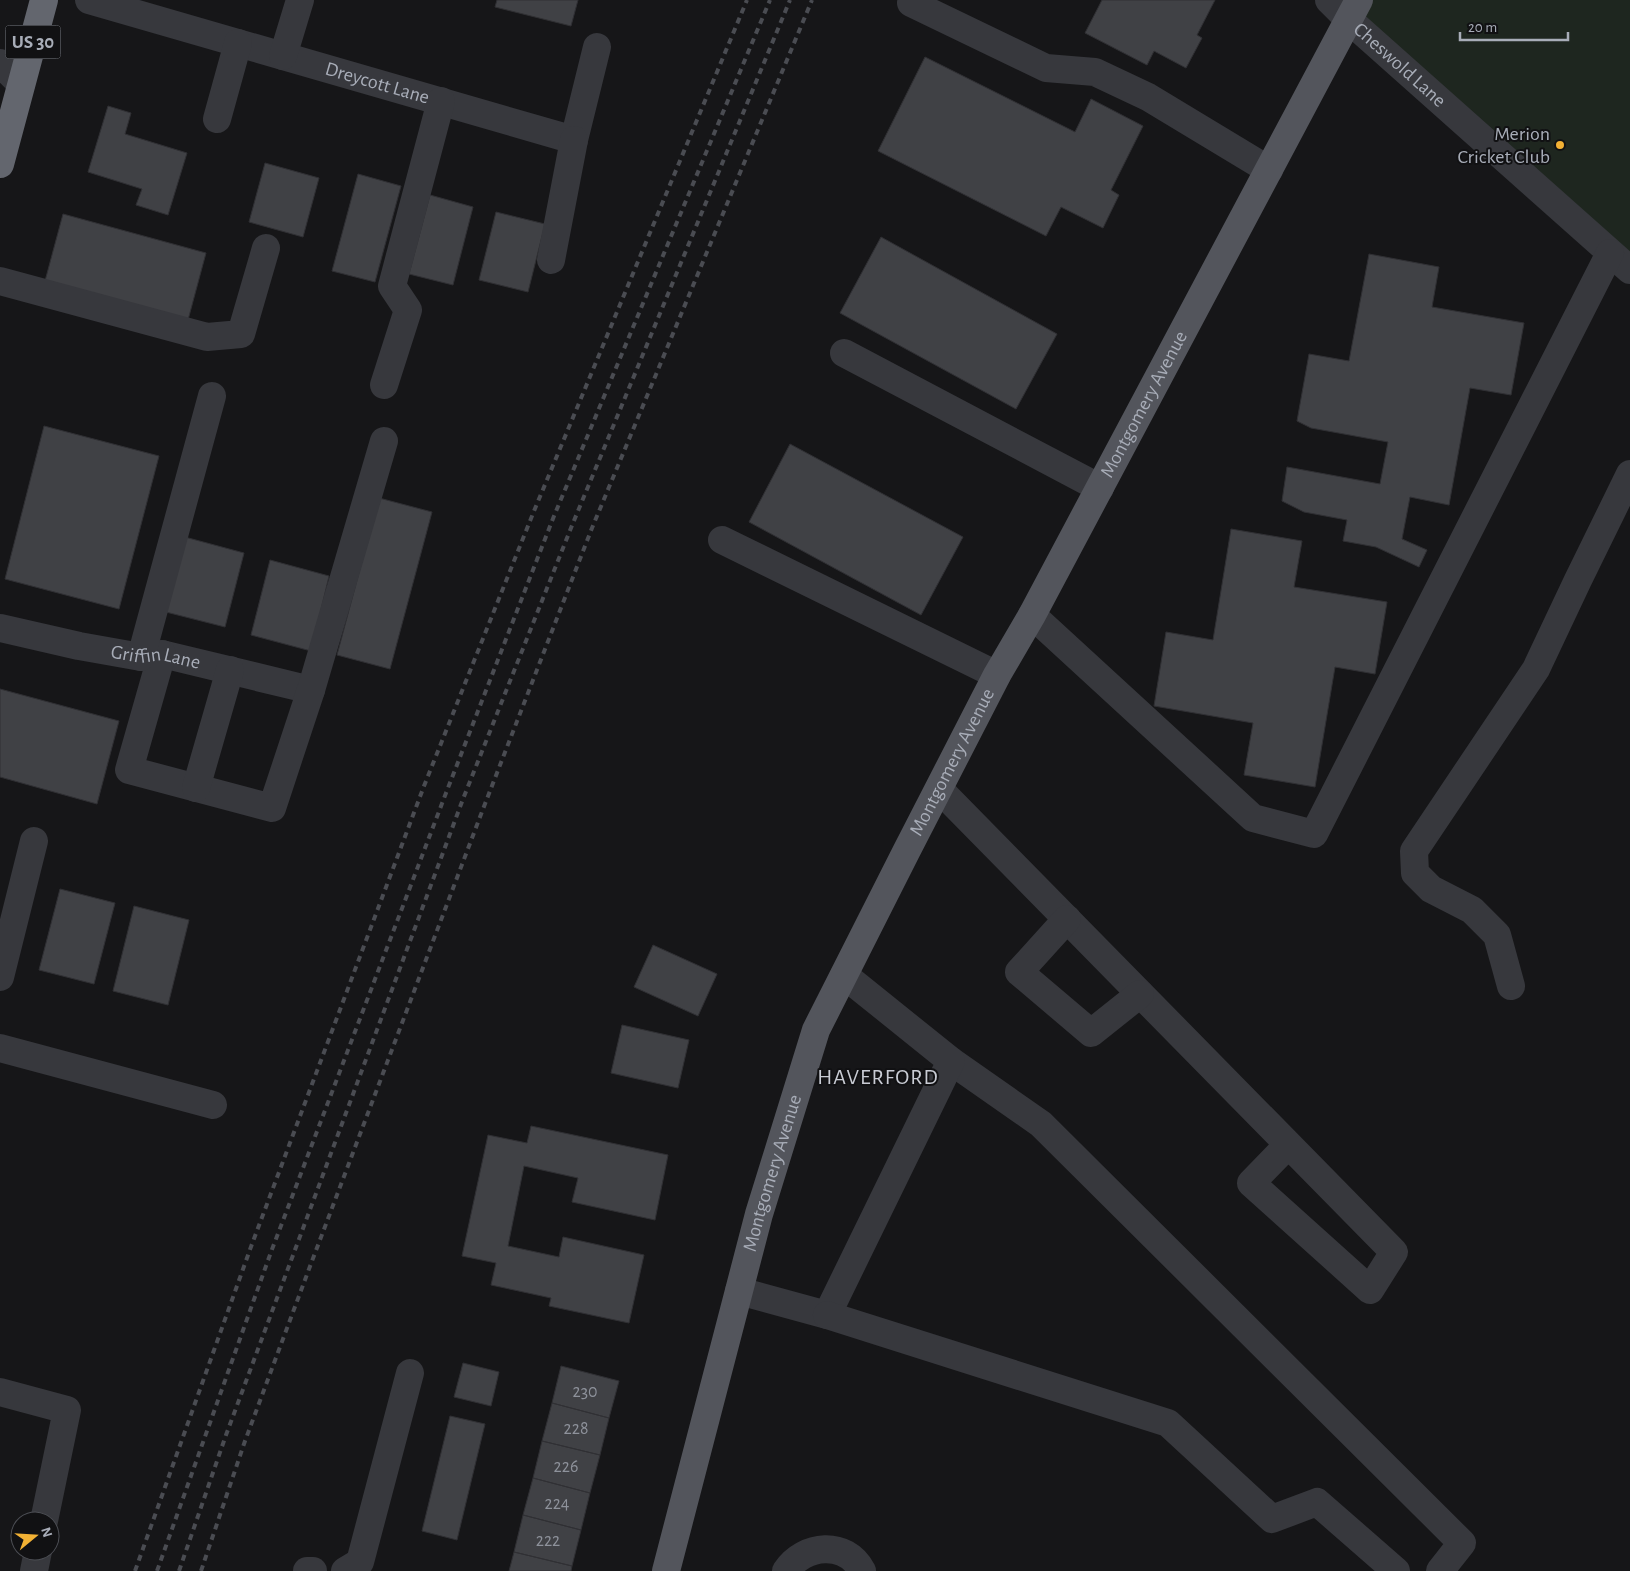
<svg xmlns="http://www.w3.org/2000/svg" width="1630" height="1571" font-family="'Alegreya Sans',sans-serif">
  <rect width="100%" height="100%" fill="#161618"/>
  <path fill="#1e261f" d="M1359,0H1630V270L1349,20Z"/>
  <path fill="#404145" stroke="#303034" d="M497,0H578L571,26L495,7Z
    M1102,0H1215L1197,35L1202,38L1186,68L1154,51L1147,65L1085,33Z
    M925,57L1075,132L1091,99L1143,126L1111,190L1119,195L1103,228L1061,207L1046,236L878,151Z
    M108,106L131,113L125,134L187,153L168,215L136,205L142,189L88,172Z
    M265,163L319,178L303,237L249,222Z
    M358,174L401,186L375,282L332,271Z
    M430,195L473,207L453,285L409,274Z
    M496,212L545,224L528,292L479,280Z
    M63,214L206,253L188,320L45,281Z
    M881,237L1057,334L1016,409L840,313Z
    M1369,254L1439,267L1432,307L1524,323L1511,395L1470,388L1449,505L1410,497L1402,539L1427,550L1419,567L1376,547L1343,541L1347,520L1304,512L1282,501L1287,467L1380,484L1388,442L1311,428L1297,421L1309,354L1349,361Z
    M44,426L159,456L119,609L5,579Z
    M790,444L963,537L921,615L749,522Z
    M379,498L432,512L390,669L337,655Z
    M1231,529L1302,541L1294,587L1387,602L1375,674L1335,667L1315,787L1244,775L1253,723L1154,706L1166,632L1213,640Z
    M181,536L244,553L225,627L162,611Z
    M270,560L329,576L311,651L251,635Z
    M0,689L119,721L97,804L0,777Z
    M60,889L115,903L94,984L39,970Z
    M134,906L189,920L168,1005L113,991Z
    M653,945L717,974L698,1016L634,987Z
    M622,1025L689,1040L678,1088L611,1073Z
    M531,1126L668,1155L655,1220L572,1202L578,1178L524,1166L508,1246L559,1257L563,1237L644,1255L629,1323L549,1306L551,1298L491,1285L496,1263L462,1256L488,1135L527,1143Z
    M463,1363L499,1372L491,1406L454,1397Z
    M561,1366L619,1381L609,1418L552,1403Z
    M552,1403L609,1418L600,1455L542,1441Z
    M450,1416L485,1424L457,1540L422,1531Z
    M542,1441L600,1455L590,1493L533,1478Z
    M533,1478L590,1493L581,1530L523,1515Z
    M523,1515L581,1530L572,1566L514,1552Z
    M514,1552L572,1566L571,1571H509Z"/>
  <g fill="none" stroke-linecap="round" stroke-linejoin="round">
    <g stroke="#37383d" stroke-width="28">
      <path id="s1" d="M89,0L574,140L597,47"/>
      <path id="s2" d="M1329,0L1349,20L1630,270"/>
      <path d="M911,3L1046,68L1095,72L1148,97L1269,170"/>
      <path d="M283,56L300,0"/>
      <path d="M0,63L21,84"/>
      <path d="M217,119L238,43"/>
      <path d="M551,260L574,140"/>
      <path d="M0,281L207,337L241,334L266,248"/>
      <path d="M844,353L1100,488"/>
      <path d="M384,385L408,310L392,286L441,101"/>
      <path d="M722,540L997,675"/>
      <path d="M1032,615L1253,818L1314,834L1610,253"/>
      <path id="s3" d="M0,628L79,646L141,657L162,654L311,690"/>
      <path d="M162,654L129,770L272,808L311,690L384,441"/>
      <path d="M141,657L212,396"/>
      <path d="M196,788L230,670"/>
      <path d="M939,789L1394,1252L1370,1290L1251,1183L1288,1145"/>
      <path d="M1067,919L1019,972L1091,1033L1140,994"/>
      <path d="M0,977L34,841"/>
      <path d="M1511,986L1497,935L1472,910L1431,889L1415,873L1414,851L1536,669L1578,580L1630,474"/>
      <path d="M0,1048L213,1105"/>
      <path d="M951,1061L1041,1124L1462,1543L1440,1571"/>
      <path d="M739,1291L827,1315L951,1061L844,975"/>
      <path d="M827,1315L1168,1423L1272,1519L1317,1502L1396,1571"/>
      <path d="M0,1392L67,1410L44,1521"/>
      <path d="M34,1571L38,1551"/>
      <path d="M307,1571H313"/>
      <path d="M345,1571L360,1562L410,1373"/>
      <path d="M786,1571C804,1544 846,1540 862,1571"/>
    </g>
    <path stroke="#53555c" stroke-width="28" id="s4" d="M666,1571L759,1214L816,1030L906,852L997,675L1032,615L1359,0"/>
    <path stroke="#63666e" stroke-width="28" d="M0,164L44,0"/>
    <path stroke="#4a4c52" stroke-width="4" stroke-dasharray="6 5" stroke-linecap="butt" d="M135,1571L252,1244L424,786L534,511L747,0
      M157,1571L271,1252L446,793L554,516L770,0
      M179,1571L226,1435L463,799L573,523L790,0
      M201,1571L245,1441L312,1261L483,809L592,528L812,0"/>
  </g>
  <circle fill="#f2b134" stroke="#111113" stroke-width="2" cx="1560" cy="145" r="5"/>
  <g text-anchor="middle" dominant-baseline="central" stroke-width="4" stroke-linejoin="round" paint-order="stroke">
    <g font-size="18" fill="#8e929b">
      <text x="585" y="1392">230</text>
      <text x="576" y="1429">228</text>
      <text x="566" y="1467">226</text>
      <text x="557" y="1504">224</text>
      <text x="548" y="1541">222</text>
    </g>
    <rect fill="#111113" stroke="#7b7e86" stroke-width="1" x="5.5" y="25.5" width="55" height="33" rx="4"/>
    <g font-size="19" font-weight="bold" fill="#a8adb8">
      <text x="33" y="42">US 30</text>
    </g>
    <g font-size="20" fill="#a8adb8" stroke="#111113">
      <text stroke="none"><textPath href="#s2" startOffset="96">Cheswold Lane</textPath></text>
      <text stroke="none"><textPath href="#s1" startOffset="300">Dreycott Lane</textPath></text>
      <text stroke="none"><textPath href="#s4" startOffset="1268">Montgomery Avenue</textPath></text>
      <text stroke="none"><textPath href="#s3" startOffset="159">Griffin Lane</textPath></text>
      <text stroke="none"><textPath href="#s4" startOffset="862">Montgomery Avenue</textPath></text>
      <text stroke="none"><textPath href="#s4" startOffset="412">Montgomery Avenue</textPath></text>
    </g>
    <g font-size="20" fill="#a8adb8" stroke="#111113" text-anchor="end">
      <text x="1550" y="134">Merion<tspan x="1550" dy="23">Cricket Club</tspan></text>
    </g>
    <g font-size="22" letter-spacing="1" fill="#c9ccd4" stroke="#111113">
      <text x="878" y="1077">HAVERFORD</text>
    </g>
  </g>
  <g transform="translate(35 1536) rotate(72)"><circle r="24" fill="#111113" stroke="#4d4f55"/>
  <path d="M0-4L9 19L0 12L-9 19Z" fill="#f2b134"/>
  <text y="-8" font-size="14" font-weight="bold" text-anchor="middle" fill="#a8adb8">N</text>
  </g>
  <path d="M1460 32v8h108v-8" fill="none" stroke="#a8adb8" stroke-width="2.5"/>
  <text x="1468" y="32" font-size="15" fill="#a8adb8" stroke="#111113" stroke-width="4" paint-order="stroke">20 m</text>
</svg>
